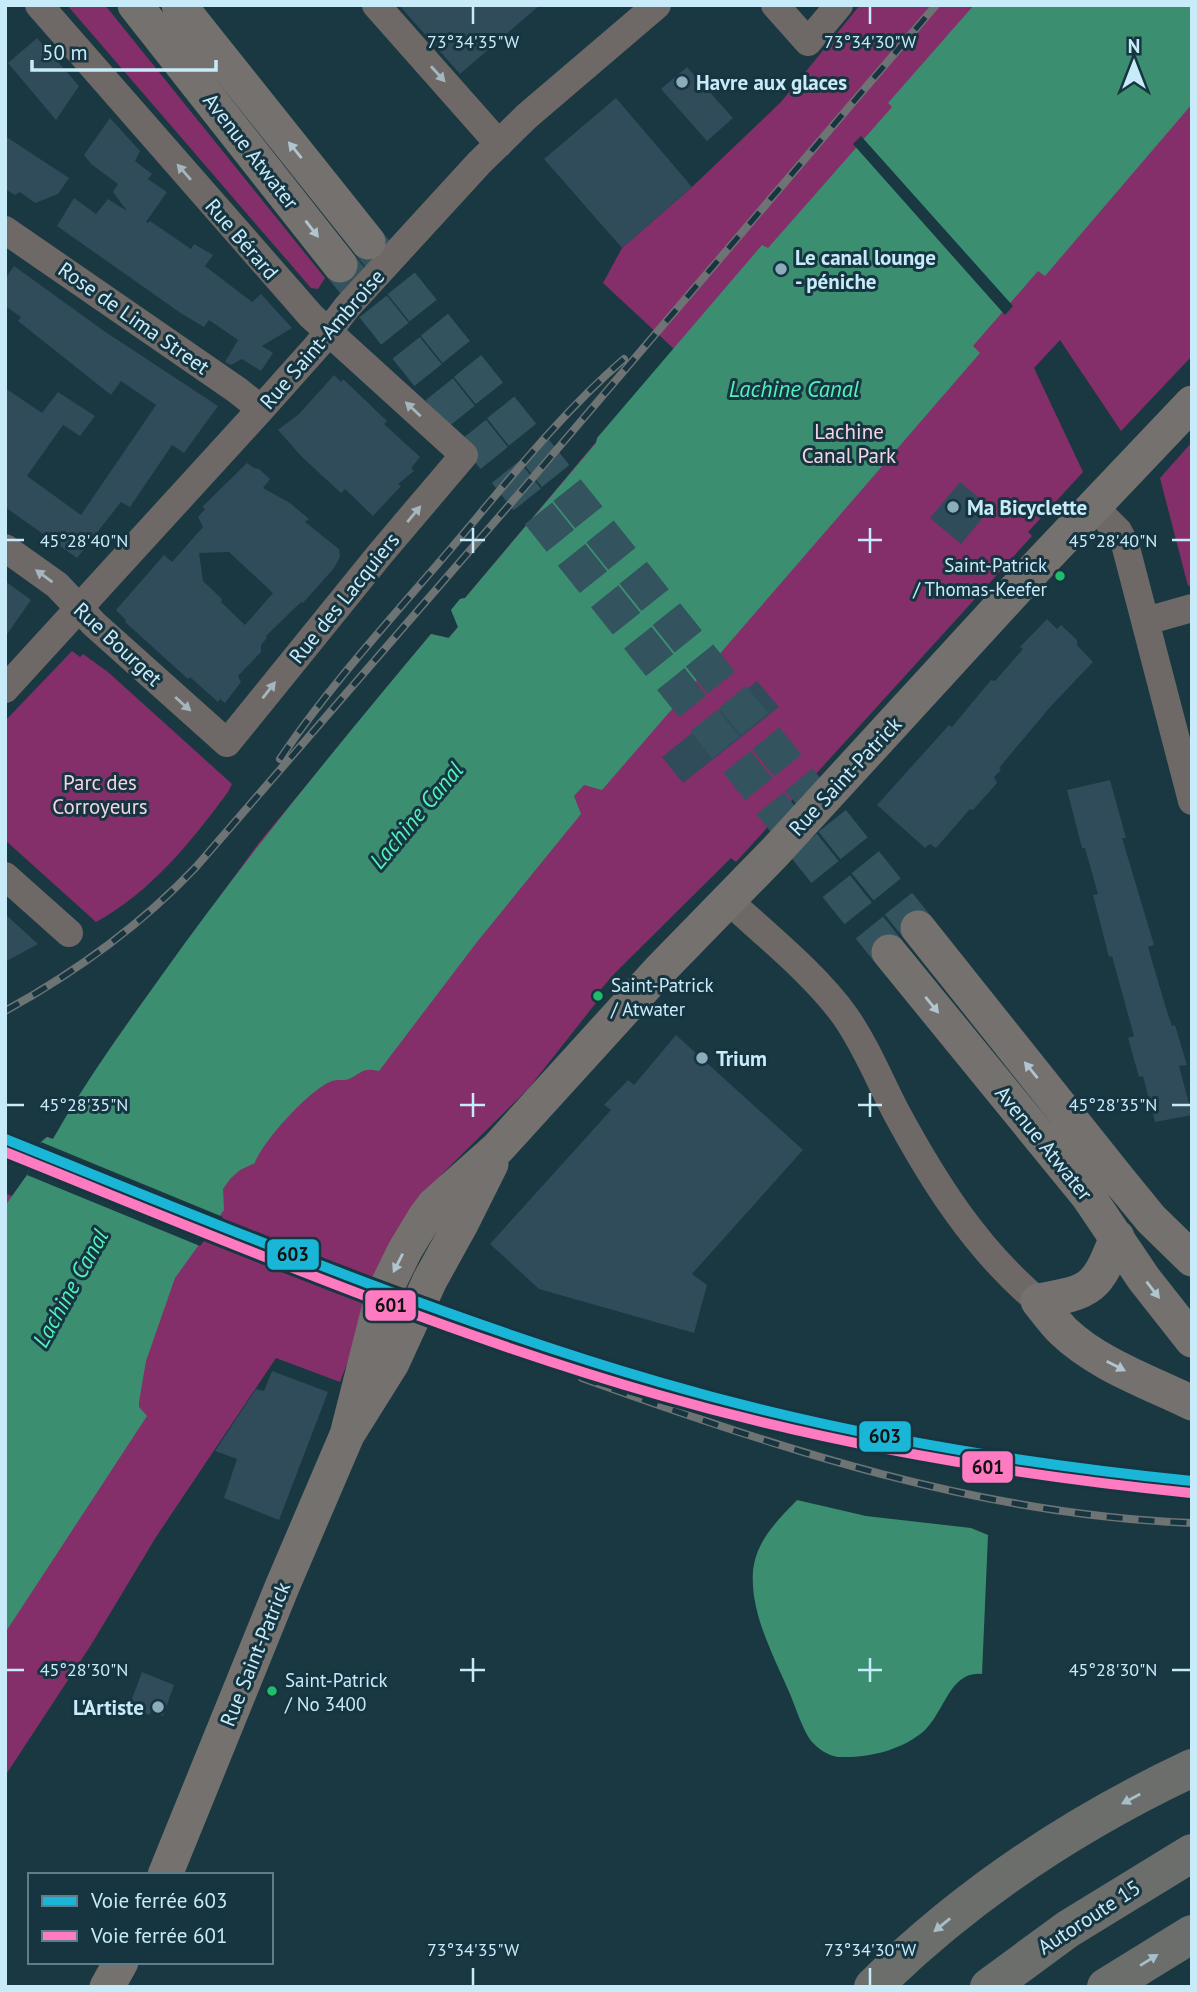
<svg xmlns="http://www.w3.org/2000/svg" width="1197" height="1992" font-family="'PT Sans',sans-serif">
  <rect width="100%" height="100%" fill="#193842"/>
  <path fill="#852f6a" d="M67,5H105L325,278L318,289L311,288Z
    M860,5H1192V356L1121,431L1060,340L1034,368L1083,472L1028,532L1032,536L736,862L731,858L615,973L596,995L599,999L528,1089L442,1174L365,1317L340,1382L276,1358L156,1537L91,1645L5,1776V1193L12,1196L27,1175L41,1142L47,1137L53,1139L137,1010L258,844L431,634L448,638L458,627L451,610L460,599L465,598L674,349L603,283L622,248L692,187L781,102Z
    M1192,442V585L1188,586L1160,478Z
    M72,651L80,657L83,654L108,672L232,784L228,792C191,842 151,892 96,922L5,840V721Z"/>
  <path fill="#3c8e71" d="M974,5H1192V104L1045,276L1038,271L973,346L980,353L602,790L584,785L574,796L581,814L477,942L379,1071C362,1067 362,1073 349,1079C344,1081 337,1079 332,1081C310,1089 263,1141 255,1163L240,1170L230,1179L223,1189L224,1210L175,1278L146,1361L139,1402V1407L147,1416L5,1633V1206L27,1175L41,1142L47,1137L53,1139C85,1082 124,1028 162,975C246,857 338,745 431,634L449,638L458,627L451,610L460,599L465,598L596,443L597,438L762,245L768,248L892,107L888,103Z
    M797,1500L866,1516L971,1528L988,1535L982,1674C950,1671 946,1709 925,1730C903,1750 869,1758 840,1757C829,1757 815,1747 809,1738C801,1725 796,1708 790,1694C774,1656 750,1614 753,1571C756,1541 777,1521 797,1500Z"/>
  <path fill="#193842" d="M861,136L1013,306L1005,315L853,144Z
    M41,1142L223,1217L200,1246L27,1175Z"/>
  <path fill="#304b59" fill-rule="evenodd" d="M399,5H540L460,74Z
    M37,38L79,86L56,120L8,63Z
    M687,67L733,118L707,141L661,89Z
    M616,98L692,187L622,248L544,159Z
    M110,118L140,151L135,161L152,174L148,179L167,192L146,222L148,223L150,221L191,249L194,244L213,255L205,266L252,302L261,294L292,328L262,346L273,353L261,371L242,359L231,365L225,362L238,340L209,320L204,327L182,314L57,226L74,198L96,214L108,199L127,211L113,192L118,184L91,164L84,155Z
    M5,136L69,178L58,194L35,203L20,192L15,195L5,189Z
    M14,266L104,331L218,406L184,453L172,445L130,507L121,502L77,558L5,507V388L42,413L58,392L95,416L80,436L63,425L27,476L81,515L156,405L121,381L111,395L18,321L21,317L5,306V279Z
    M334,375L341,382L343,379L387,421L384,424L420,457L411,468L414,471L398,484L401,486L373,516L345,489L341,493L302,457L278,430L299,414Z
    M247,463L254,468L259,469L270,479L263,488L290,503L309,519L305,522L339,549L340,557L334,568L303,603L301,602L266,636L267,638L261,645V652L238,676L241,682L225,703L220,699L218,702L190,677L188,679L125,622L126,620L116,610L164,555L172,562L203,527L198,517L205,509L202,507ZM229,552L273,593L245,625L221,602L222,599L203,581L199,553Z
    M960,482L991,508L961,544L930,518Z
    M5,581L31,600L5,637Z
    M1047,619L1057,629L1061,625L1077,640V645L1093,662L1051,706L999,768L1001,770L994,777L997,783L973,810L970,809L936,848L930,844L925,848L877,805L949,725L952,727L991,680L995,681L1023,649L1020,647Z
    M757,681L779,707L683,783L662,757Z
    M1110,780L1126,838H1122L1154,945L1148,947L1165,1005L1172,1026L1175,1025L1187,1065L1179,1066L1192,1115L1155,1122L1143,1076L1139,1077L1128,1038L1134,1036L1112,956L1109,957L1093,895L1098,894L1085,848H1082L1067,790Z
    M5,914L38,944L5,962Z
    M676,1035L803,1150L692,1274L707,1285L694,1333L539,1289L490,1244L611,1110L604,1105L628,1080L634,1085Z
    M272,1371L328,1392L279,1520L224,1498L237,1459L215,1451L256,1389L264,1391Z
    M142,1672L174,1685L163,1716L151,1711L150,1715L129,1707Z"/>
  <g fill="none" stroke-linecap="round" stroke-linejoin="round">
    <path stroke="#33535e" stroke-width="35" stroke-dasharray="35 18" stroke-linecap="butt" d="M368,242L918,928
      M340,265L889,952"/>
    <path stroke="#6e6966" stroke-width="28" d="M376,5L499,144
      M775,5L808,42L839,5
      M5,230L237,390L261,409
      M1094,507L1118,531L1125,544L1192,801
      M5,548L57,585L94,624L227,743L380,554L464,455L311,316L39,5
      M1146,621L1192,608
      M5,689L261,409L318,345L347,307L479,163L527,116L657,5
      M5,876L69,933
      M728,900C766,935 816,975 845,1016C866,1046 879,1079 895,1110C933,1181 976,1249 1038,1301"/>
    <path stroke="#74716e" stroke-width="35" d="M135,5L340,265
      M179,5L368,242
      M918,928L1119,1180L1151,1219L1192,1259
      M889,952L1088,1196L1144,1279L1192,1340
      M1117,1237C1097,1288 1093,1292 1038,1301C1046,1311 1054,1322 1063,1331C1097,1364 1149,1382 1192,1403
      M347,1435L382,1297L405,1250L425,1217L434,1205L498,1148L659,971L775,852L1043,560L1192,403
      M165,1875L282,1587L347,1435L392,1363L430,1280L462,1222L491,1164
      M107,1987L121,1962"/>
    <path stroke="#6c6e6c" stroke-width="38" d="M873,1987C965,1896 1075,1823 1192,1768
      M989,1987L1068,1929L1192,1853
      M1106,1987L1192,1934"/>
    <g stroke="#6e7373" stroke-width="8">
      <path id="rail" d="M280,759C330,685 390,620 448,552C504,486 558,416 624,359
        M5,1011C76,972 141,925 196,867L530,481L936,5
        M582,1378C779,1449 981,1515 1192,1523"/>
    </g>
    <use href="#rail" stroke="#163540" stroke-width="5" stroke-dasharray="16" stroke-linecap="butt"/>
    <g stroke="#163540" stroke-width="16">
      <path id="rail-1" d="M5,1139C221,1226 436,1317 659,1382C833,1433 1012,1463 1192,1481"/>
    </g>
    <g stroke="#163540" stroke-width="16">
      <path id="rail-2" d="M5,1152C221,1239 435,1331 659,1395C833,1445 1011,1475 1191,1493"/>
    </g>
    <use href="#rail-1" stroke="#1ab6d8" stroke-width="10"/>
    <use href="#rail-2" stroke="#fe7ac1" stroke-width="10"/>
  </g>
  <defs><path id="oneway-solid" d="M-6-.8H1V-3.2L6.5 0L1 3.2V.8H-6Z" transform="scale(1.75)"/></defs>
  <g fill="#a4b7bf">
    <use href="#oneway-solid" transform="translate(438 74) rotate(48)"/>
    <use href="#oneway-solid" transform="translate(184 172) rotate(-131)"/>
    <use href="#oneway-solid" transform="translate(413 409) rotate(-137)"/>
    <use href="#oneway-solid" transform="translate(414 514) rotate(-50)"/>
    <use href="#oneway-solid" transform="translate(44 576) rotate(-144)"/>
    <use href="#oneway-solid" transform="translate(269 690) rotate(-52)"/>
    <use href="#oneway-solid" transform="translate(183 704) rotate(42)"/>
  </g>
  <g fill="#afc6d0">
    <use href="#oneway-solid" transform="translate(295 150) rotate(-129)"/>
    <use href="#oneway-solid" transform="translate(312 229) rotate(52)"/>
    <use href="#oneway-solid" transform="translate(932 1005) rotate(51)"/>
    <use href="#oneway-solid" transform="translate(1031 1070) rotate(-129)"/>
    <use href="#oneway-solid" transform="translate(398 1263) rotate(117)"/>
    <use href="#oneway-solid" transform="translate(1153 1290) rotate(52)"/>
    <use href="#oneway-solid" transform="translate(1116 1366) rotate(27)"/>
  </g>
  <g fill="#a8bfc8">
    <use href="#oneway-solid" transform="translate(1131 1799) rotate(152)"/>
    <use href="#oneway-solid" transform="translate(942 1925) rotate(141)"/>
    <use href="#oneway-solid" transform="translate(1149 1960) rotate(-32)"/>
  </g>
  <path fill="none" stroke="#c8ebfa" stroke-width="2.5" d="M473,7V24M870,7V24M473,528V553M870,528V553M7,540H24M460,540H485M858,540H882M1172,540H1190M473,1093V1117M870,1093V1117M7,1105H24M460,1105H485M858,1105H882M1172,1105H1190M473,1658V1682M870,1658V1682M7,1670H24M460,1670H485M858,1670H882M1172,1670H1190M473,1968V1985M870,1968V1985"/>
  <g fill="#8bacba" stroke="#163540" stroke-width="2.5">
    <circle cx="682" cy="82" r="7"/>
    <circle cx="781" cy="269" r="7"/>
    <circle cx="953" cy="507" r="7"/>
    <circle cx="702" cy="1058" r="7"/>
    <circle cx="158" cy="1707" r="7"/>
  </g>
  <g fill="#20bc6c" stroke="#163540" stroke-width="2.5">
    <circle cx="1060" cy="576" r="6"/>
    <circle cx="598" cy="996" r="6"/>
    <circle cx="272" cy="1691" r="6"/>
  </g>
  <g text-anchor="middle" dominant-baseline="central" stroke-width="6" stroke-linejoin="round" paint-order="stroke">
    <g font-size="19" fill="#c8ebfa" stroke="#163540" text-anchor="start">
      <text x="1047" y="565" text-anchor="end">Saint-Patrick<tspan x="1047" dy="24">/ Thomas-Keefer</tspan></text>
      <text x="611" y="985">Saint-Patrick<tspan x="611" dy="24">/ Atwater</tspan></text>
      <text x="285" y="1680">Saint-Patrick<tspan x="285" dy="24">/ No 3400</tspan></text>
    </g>
    <g font-size="21" font-weight="bold" fill="#c8ebfa" stroke="#163540" text-anchor="start">
      <text x="696" y="82">Havre aux glaces</text>
      <text x="795" y="257">Le canal lounge<tspan x="795" dy="24">- péniche</tspan></text>
      <text x="967" y="507">Ma Bicyclette</text>
      <text x="716" y="1058">Trium</text>
      <text x="144" y="1707" text-anchor="end">L'Artiste</text>
    </g>
    <g font-size="21" fill="#c8ebfa" stroke="#163540">
      <text transform="translate(251 151) rotate(52)">Avenue Atwater</text>
      <text transform="translate(242 239) rotate(49)">Rue Bérard</text>
      <text transform="translate(134 318) rotate(35)">Rose de Lima Street</text>
      <text transform="translate(322 339) rotate(-49)">Rue Saint-Ambroise</text>
      <text transform="translate(344 598) rotate(-51)">Rue des Lacquiers</text>
      <text transform="translate(118 644) rotate(43)">Rue Bourget</text>
      <text transform="translate(845 776) rotate(-47)">Rue Saint-Patrick</text>
      <text transform="translate(1044 1143) rotate(51)">Avenue Atwater</text>
      <text transform="translate(255 1654) rotate(-68)">Rue Saint-Patrick</text>
      <text transform="translate(1089 1917) rotate(-33)">Autoroute 15</text>
    </g>
    <g font-size="21" fill="#f3d5e4" stroke="#163540">
      <text x="849" y="431">Lachine<tspan x="849" dy="24">Canal Park</tspan></text>
      <text x="100" y="782">Parc des<tspan x="100" dy="24">Corroyeurs</tspan></text>
    </g>
    <g font-size="23" font-style="italic" fill="#52f3bb" stroke="#163540">
      <text x="794" y="388">Lachine Canal</text>
      <text transform="translate(416 815) rotate(-50)">Lachine Canal</text>
      <text transform="translate(70 1288) rotate(-61)">Lachine Canal</text>
    </g>
  </g>
  <g font-size="18" text-anchor="middle" fill="#c8ebfa" stroke="#163540" stroke-width="6" stroke-linejoin="round" paint-order="stroke">
    <text x="473" y="48">73°34'35"W</text>
    <text x="870" y="48">73°34'30"W</text>
    <text x="84" y="547">45°28'40"N</text>
    <text x="1113" y="547">45°28'40"N</text>
    <text x="84" y="1111">45°28'35"N</text>
    <text x="1113" y="1111">45°28'35"N</text>
    <text x="84" y="1676">45°28'30"N</text>
    <text x="1113" y="1676">45°28'30"N</text>
    <text x="473" y="1956">73°34'35"W</text>
    <text x="870" y="1956">73°34'30"W</text>
  </g>
  <g stroke="#163540" stroke-width="2.5">
    <rect x="266" y="1238" width="54" height="33" rx="7" fill="#1ab6d8"/>
    <rect x="364" y="1289" width="53" height="33" rx="7" fill="#fe7ac1"/>
    <rect x="858" y="1420" width="54" height="33" rx="7" fill="#1ab6d8"/>
    <rect x="961" y="1450" width="53" height="34" rx="7" fill="#fe7ac1"/>
  </g>
  <g font-size="19" text-anchor="middle" font-weight="bold" fill="#111">
    <text x="293" y="1261">603</text>
    <text x="391" y="1312">601</text>
    <text x="885" y="1443">603</text>
    <text x="988" y="1474">601</text>
  </g>
  <rect width="1197" height="1992" fill="none" stroke="#c8ebfa" stroke-width="14"/>
  <rect x="28" y="1873" width="245" height="91" fill="#163540" stroke="#5d7e8a" stroke-width="2"/>
  <rect x="42" y="1896" width="35" height="10" fill="#1ab6d8" stroke="#5d7e8a" stroke-width="2"/>
  <text x="91" y="1908" font-size="21" fill="#c8ebfa">Voie ferrée 603</text>
  <rect x="42" y="1931" width="35" height="10" fill="#fe7ac1" stroke="#5d7e8a" stroke-width="2"/>
  <text x="91" y="1943" font-size="21" fill="#c8ebfa">Voie ferrée 601</text>
  <g transform="translate(1134 63)" stroke="#163540" stroke-width="5" paint-order="stroke">
  <path d="M0-5L12 26L0 18L-12 26Z" fill="#c8ebfa"/>
  <text y="-10" font-size="19" font-weight="bold" text-anchor="middle" fill="#c8ebfa">N</text>
  </g>
  <path d="M32 60v10h184v-10" fill="none" stroke="#c8ebfa" stroke-width="3.5"/>
  <text x="42" y="60" font-size="21" fill="#c8ebfa" stroke="#163540" stroke-width="5" paint-order="stroke">50 m</text>
</svg>
